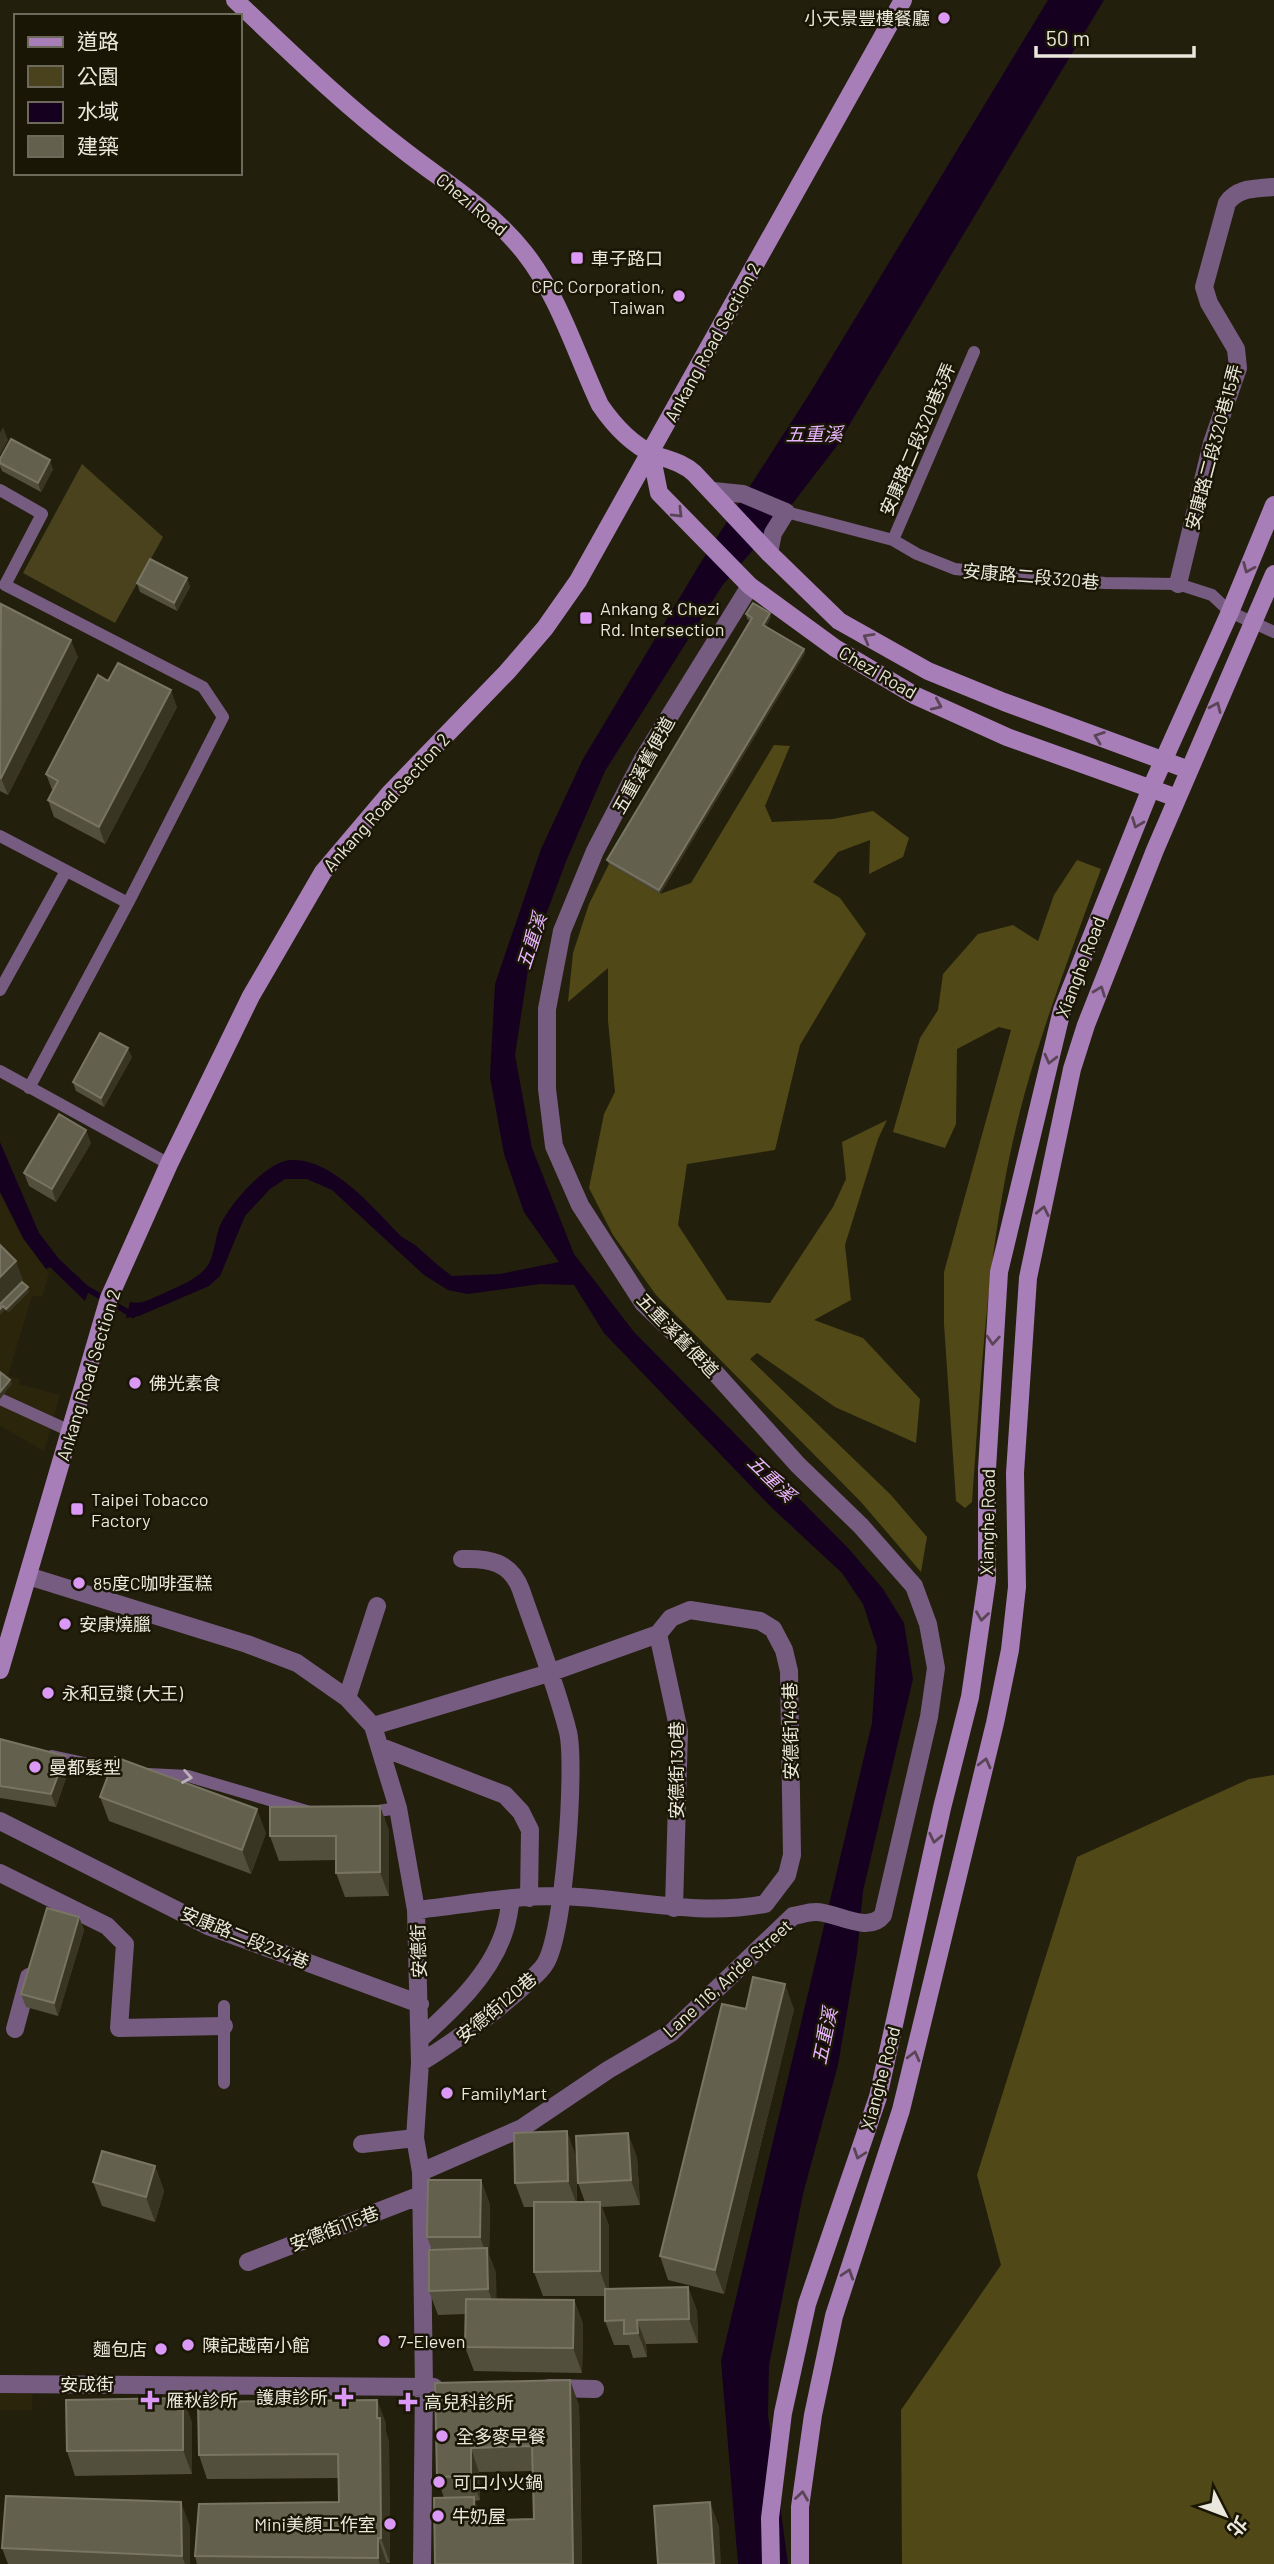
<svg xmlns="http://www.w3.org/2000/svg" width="1274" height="2564" font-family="Barlow,'Noto Sans TC',sans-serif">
  <rect width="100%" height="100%" fill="#231f0d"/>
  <path fill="#2a250b" d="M0,1192L23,1238L49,1273L42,1297L32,1296L8,1375L19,1379V1384L60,1395L44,1451L0,1426Z
    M0,2389H33L32,2410H0Z"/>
  <path fill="#49421c" d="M82,464L163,537L115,623L23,573Z"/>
  <path fill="#514817" d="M774,745L790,746L765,806L772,822L833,819L873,811L909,838L903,857L869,874L870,840L838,852L813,882L840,898L866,934L800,1045L775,1150L687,1164L678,1225L727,1300L770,1303L833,1207L846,1179L842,1142L887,1120L878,1139L845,1245L851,1300L814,1320L863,1338L920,1399L916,1443L835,1407L757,1353L750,1359L891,1495L927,1537L921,1572L861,1502L656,1295L613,1235L589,1188L604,1114L615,1092L608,1021V968L568,1002L573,953L589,904L609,864L660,894L691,883Z
    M1077,860L1101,869C1074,944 1045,1019 1024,1096C988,1228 982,1366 972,1502L965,1508L956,1501L944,1324V1272L1011,1030L999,1027L957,1049L956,1124L945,1148L893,1132L920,1038L938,1010L943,974L978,934L1013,925L1038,941L1054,895Z
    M1274,1775V2564H902L901,2410L1001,2265L977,2175L1077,1857L1249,1779Z"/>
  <path fill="#150020" d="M1048,0H1104L836,447L793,503L722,586L605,771L567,859L530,957L515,1055L532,1148L574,1254L634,1332L849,1549L883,1589L904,1623L913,1679L863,1891L857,1953L838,2065L803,2194L769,2365L768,2415L788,2564H738L721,2361L872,1723L877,1647L863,1604L842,1573L771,1507L604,1333L574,1285L540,1284L468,1294L448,1290L424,1275L332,1190L307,1179H285L270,1189L245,1216L220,1276L209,1286L139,1316L126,1318L130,1302C141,1305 150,1299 160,1295C175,1288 196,1280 206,1268C214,1258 215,1240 219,1228C228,1206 266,1161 291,1160C333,1158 375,1210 402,1237C406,1240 411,1242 415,1245C428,1256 439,1267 452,1276L500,1274L559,1262L524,1212L504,1154L490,1077L495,984L541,849L583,759L701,562L810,393Z
    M0,1142L39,1233L59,1259L90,1288L85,1301L50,1267L46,1269L23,1238L0,1192Z"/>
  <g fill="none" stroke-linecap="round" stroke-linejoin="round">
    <path stroke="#150020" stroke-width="6" d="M82,1286L133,1315"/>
    <path stroke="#765c81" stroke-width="12" d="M0,490L42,514L5,585L203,687L223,717L128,903L0,836
      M786,512L893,540L917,554L955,569L1105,583L1178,584L1212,595L1230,612L1274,632
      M893,540L974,352
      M0,990L66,871
      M0,1071L169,1164
      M29,1088L128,903
      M0,1399L70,1431
      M52,1756L126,1772
      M148,1774L188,1776L310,1812
      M365,1813L398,1808
      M224,2006V2083"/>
    <path stroke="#765c81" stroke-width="18" d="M713,491L743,494L786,512L773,533L769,553
      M1178,584L1212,443L1238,368L1236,349L1209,303L1204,287L1227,203C1238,187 1256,189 1273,187
      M28,1576L247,1644L297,1663L347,1698L373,1726L398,1808L416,1910L420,2063L415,2138L421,2172L424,2387L422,2564
      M658,1634L679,1731L674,1908
      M347,1698L377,1606
      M373,1726L549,1673L658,1634L671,1618L690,1610L760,1621L773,1629L784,1650L789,1671L792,1855L787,1875L765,1904C696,1917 629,1898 561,1896C513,1895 464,1905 416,1910
      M381,1747L505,1795L521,1812L530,1830L529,1898
      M0,1821L208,1926L420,2004
      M0,1873L107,1926L125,1944L119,2028L224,2026
      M15,2029L29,1977
      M420,2039C453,2009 490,1975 504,1932C508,1921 509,1910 511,1899
      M420,2063C458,2039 494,2014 527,1983C533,1977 541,1971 545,1964C564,1936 576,1766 568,1732C556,1684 537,1637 521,1590C511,1562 489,1558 462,1559
      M362,2144L415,2138
      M421,2172L522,2128L608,2070L671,2033L793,1916C800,1915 808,1912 815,1912C835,1911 868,1935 883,1915L929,1717L936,1668L928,1624L914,1586L861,1526L798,1465L710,1367L643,1303L580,1205L554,1146L547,1089V1009L562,931L595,851L643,759L750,586
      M248,2262L421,2195
      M0,2384L434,2387
      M549,2388L595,2389"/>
    <path stroke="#a87eb9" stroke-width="18" d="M235,0C289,51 343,104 402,149C444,182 491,210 524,252C559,296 576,354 600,405C613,424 631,444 653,454C668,460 682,462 694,473L769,553L839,621L928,671L1004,702L1189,770
      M651,453L659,493L750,586L835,648L914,695L1007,737L1177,798
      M0,1670L109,1298L169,1164L251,996L323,872L389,794L507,672L545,628L578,581L903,0
      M771,2564L770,2518L783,2413L807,2304L878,2097L942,1808L970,1697L987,1580V1469L999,1272L1062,1010L1151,788L1230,612L1274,505
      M800,2564V2507L813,2415L834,2316L901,2110L995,1723L1010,1650L1017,1587L1015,1473L1028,1278L1072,1069L1086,1025L1155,850L1274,574"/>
  </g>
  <path fill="#534f3d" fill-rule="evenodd" d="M0,459L53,469L41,492L2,471L0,466Z
    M187,578L190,587L177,611L140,592L137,583Z
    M0,605L78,657L8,795L0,791Z
    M746,614L771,617L766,626L804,649L805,653L660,894L609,864L607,860L751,621L747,619Z
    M108,681L177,707L105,844L54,817L48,800L53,792L46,774Z
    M132,1057L104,1107L76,1091L73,1082Z
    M91,1143L56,1202L29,1186L24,1173Z
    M0,1739L65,1756L69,1769L56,1807L0,1798Z
    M100,1797L266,1833L251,1874L109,1821Z
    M380,1806L389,1831V1896L345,1897L336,1873V1860L279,1861L270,1836Z
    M79,1917L84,1930L58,2016L26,2007L21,1994Z
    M794,2009L724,2294L668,2280L660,2256Z
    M576,2156L577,2202H585L578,2183L637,2157L640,2205L602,2207L609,2226V2289L688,2287L697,2311L698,2343L646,2344L647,2357L633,2358L629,2345H614L605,2321V2296H543L534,2272V2207H524L515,2183Z
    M155,2166L164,2191L155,2222L102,2206L93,2182Z
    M481,2180L490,2205L489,2255L496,2273V2299L574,2300L583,2324L582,2373L474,2371L465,2347L466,2314L438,2315L429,2291L432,2250L427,2237Z
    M435,2383L579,2405L582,2564H435L444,2498L437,2477ZM533,2471L534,2519L482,2521L475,2501L480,2500L479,2472Z
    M183,2398L192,2423V2474L75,2476L67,2451Z
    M377,2400L386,2424V2432L389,2442L390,2563H387V2564H197L195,2556L339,2502V2478L207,2479L199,2455Z
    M190,2526V2564H8L2,2548Z"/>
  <path fill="#393523" d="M3,427L8,440L0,455V433Z
    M50,460L53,469L41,492L38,483Z
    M187,578L190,587L177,611L174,603Z
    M770,613L771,617L765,629L763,625Z
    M71,640L78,657L8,795L1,778Z
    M804,649L805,653L660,894L659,890Z
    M171,690L177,707L105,844L99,827Z
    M128,1048L132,1057L104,1107L101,1098Z
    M86,1130L91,1143L56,1202L52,1189Z
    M16,1261L25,1286L4,1306L5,1310L0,1315V1277Z
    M28,1287L29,1292L8,1313L6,1309Z
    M10,1380L12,1384L0,1399V1392Z
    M65,1756L69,1769L56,1807L51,1794Z
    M380,1806L389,1831V1896L380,1872Z
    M257,1809L266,1833L251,1874L242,1850Z
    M79,1917L84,1930L58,2016L54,2003Z
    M785,1984L794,2009L724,2294L715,2270Z
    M567,2131L576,2156L577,2205L568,2181Z
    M628,2133L637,2157L640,2205L631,2180Z
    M155,2166L164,2191L155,2222L146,2197Z
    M481,2180L490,2205L489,2255L496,2273L497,2314L488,2289L487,2256L480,2237Z
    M600,2202L609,2226V2296L600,2271Z
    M688,2287L697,2311L698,2343L689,2319Z
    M574,2300L583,2324L582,2373L573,2348Z
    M637,2320L646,2344L647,2357L638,2333Z
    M570,2380L579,2405L582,2564H573Z
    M183,2398L192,2423V2474L183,2450Z
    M377,2400L386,2424V2432L389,2442L390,2563L381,2538Z
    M471,2448L479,2472L480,2500L471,2476Z
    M474,2497L482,2521H474Z
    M181,2502L190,2526V2564H185L182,2556Z
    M710,2502L719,2526L721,2564H714Z
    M378,2538L387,2563V2564H380L378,2558Z"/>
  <path fill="#64604e" stroke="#797564" stroke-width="2" d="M11,439L50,460L38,483L0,463V459Z
    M150,559L187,578L174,603L137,583Z
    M753,603L770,613L763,625L804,649L659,890L607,860L752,618L746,614Z
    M1,604L71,640L1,778L0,777Z
    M118,663L171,690L99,827L48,800L58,781L46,774L98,675L108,681Z
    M100,1033L128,1048L101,1098L73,1082Z
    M59,1114L86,1130L52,1189L24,1173Z
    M0,1245L16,1261L0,1277Z
    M22,1282L28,1287L6,1309L3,1306L0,1309V1304Z
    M0,1372L10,1380L0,1392Z
    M0,1739L65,1756L51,1794L0,1786Z
    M115,1757L257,1809L242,1850L100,1797Z
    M380,1806V1872L336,1873V1836H270V1807Z
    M47,1908L79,1917L54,2003L21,1994Z
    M753,1977L785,1984L715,2270L660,2256L722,2004L746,2009Z
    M567,2131L568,2181L515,2183L514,2133Z
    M628,2133L631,2180L578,2183L576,2136Z
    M102,2151L155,2166L146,2197L93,2182Z
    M428,2180H481L480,2237H427Z
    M534,2202H600V2271L534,2272Z
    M487,2248L488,2289L429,2291V2250Z
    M688,2287L689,2319L637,2320L638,2333L624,2334V2320L605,2321V2289Z
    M466,2299L574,2300L573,2348L465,2347Z
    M570,2380L573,2564H435L434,2498L474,2497V2521L534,2519L532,2446L471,2448V2476L437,2477L435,2383Z
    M183,2398V2450L67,2451L66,2400Z
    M377,2400V2418H380L381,2538H378V2558L195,2556L199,2504L339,2502L338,2454L199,2455L198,2402Z
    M6,2496L181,2502L182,2556L2,2548Z
    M710,2502L714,2564H658L654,2506Z"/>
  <defs><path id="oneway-chevron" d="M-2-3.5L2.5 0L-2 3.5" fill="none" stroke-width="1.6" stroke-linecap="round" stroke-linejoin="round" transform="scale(1.75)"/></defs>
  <g stroke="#5a4556">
    <use href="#oneway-chevron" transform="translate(678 513) rotate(45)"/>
    <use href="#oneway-chevron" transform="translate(1248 568) rotate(113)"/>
    <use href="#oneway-chevron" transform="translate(868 638) rotate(-150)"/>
    <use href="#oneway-chevron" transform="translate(937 705) rotate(24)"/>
    <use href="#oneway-chevron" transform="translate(1216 707) rotate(-66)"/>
    <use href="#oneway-chevron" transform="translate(1099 737) rotate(-160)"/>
    <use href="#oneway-chevron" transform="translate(1137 823) rotate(111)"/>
    <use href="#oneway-chevron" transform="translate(1100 991) rotate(-69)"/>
    <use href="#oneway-chevron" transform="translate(1050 1059) rotate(104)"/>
    <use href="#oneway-chevron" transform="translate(1043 1211) rotate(-78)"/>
    <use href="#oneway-chevron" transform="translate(993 1340) rotate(94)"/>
    <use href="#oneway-chevron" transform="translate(982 1616) rotate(98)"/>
    <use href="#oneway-chevron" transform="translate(985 1763) rotate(-76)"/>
    <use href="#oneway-chevron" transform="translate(935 1838) rotate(102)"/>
    <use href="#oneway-chevron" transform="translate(914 2056) rotate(-76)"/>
    <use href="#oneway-chevron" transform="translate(859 2154) rotate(109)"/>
    <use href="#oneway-chevron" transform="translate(848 2274) rotate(-72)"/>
    <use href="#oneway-chevron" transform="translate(802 2496) rotate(-82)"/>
  </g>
  <use stroke="#bcb0b8" href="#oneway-chevron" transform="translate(187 1777) rotate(10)"/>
  <g fill="#db99f5" stroke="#1a1605" stroke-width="2.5">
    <circle cx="944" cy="18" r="7"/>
    <rect x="570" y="251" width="14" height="14" rx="3.5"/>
    <circle cx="679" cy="296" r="7"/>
    <rect x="579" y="611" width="14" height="14" rx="3.5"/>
    <circle cx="135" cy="1383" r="7"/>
    <rect x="70" y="1502" width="14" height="14" rx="3.5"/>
    <circle cx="79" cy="1583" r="7"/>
    <circle cx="65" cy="1624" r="7"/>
    <circle cx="48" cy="1693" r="7"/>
    <circle cx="35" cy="1767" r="7"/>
    <circle cx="447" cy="2093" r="7"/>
    <circle cx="384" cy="2341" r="7"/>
    <circle cx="188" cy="2345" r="7"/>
    <circle cx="161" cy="2349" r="7"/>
    <path d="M340.5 2386.5h7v7h7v7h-7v7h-7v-7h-7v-7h7z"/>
    <path d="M146.5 2389.5h7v7h7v7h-7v7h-7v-7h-7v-7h7z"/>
    <path d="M404.5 2391.5h7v7h7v7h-7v7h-7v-7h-7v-7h7z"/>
    <circle cx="442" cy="2436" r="7"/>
    <circle cx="439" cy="2482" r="7"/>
    <circle cx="438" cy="2516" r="7"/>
    <circle cx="390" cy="2524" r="7"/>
  </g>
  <g text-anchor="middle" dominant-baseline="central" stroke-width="5" stroke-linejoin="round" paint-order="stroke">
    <g font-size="18" fill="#eae8dc" stroke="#1a1605" text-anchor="start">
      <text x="930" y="18" text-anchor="end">小天景豐樓餐廳</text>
      <text x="591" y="258">車子路口</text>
      <text x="665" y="286" text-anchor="end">CPC Corporation,<tspan x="665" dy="21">Taiwan</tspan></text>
      <text x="600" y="608">Ankang &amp; Chezi<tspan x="600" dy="21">Rd. Intersection</tspan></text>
      <text x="149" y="1383">佛光素食</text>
      <text x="91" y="1499">Taipei Tobacco<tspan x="91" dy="21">Factory</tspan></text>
      <text x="93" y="1583">85度C咖啡蛋糕</text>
      <text x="79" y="1624">安康燒臘</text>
      <text x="62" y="1693">永和豆漿 (大王)</text>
      <text x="49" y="1767">曼都髮型</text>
      <text x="461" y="2093">FamilyMart</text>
      <text x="398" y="2341">7-Eleven</text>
      <text x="202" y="2345">陳記越南小館</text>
      <text x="147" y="2349" text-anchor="end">麵包店</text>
      <text x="328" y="2397" text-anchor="end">護康診所</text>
      <text x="166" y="2400">雁秋診所</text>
      <text x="424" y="2402">高兒科診所</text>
      <text x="456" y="2436">全多麥早餐</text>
      <text x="453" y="2482">可口小火鍋</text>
      <text x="452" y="2516">牛奶屋</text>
      <text x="376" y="2524" text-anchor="end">Mini美顏工作室</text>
    </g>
    <g font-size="18" fill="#eae8dc" stroke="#1a1605">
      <text transform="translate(472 204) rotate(40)">Chezi Road</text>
      <text transform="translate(712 342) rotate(-61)">Ankang Road Section 2</text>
      <text transform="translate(917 439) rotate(-67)">安康路二段320巷3弄</text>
      <text transform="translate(1213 447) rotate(-75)">安康路二段320巷15弄</text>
      <text transform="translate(1031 576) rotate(5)">安康路二段320巷</text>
      <text transform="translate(878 672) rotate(30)">Chezi Road</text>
      <text transform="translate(643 765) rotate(-61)">五重溪舊便道</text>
      <text transform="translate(386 802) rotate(-48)">Ankang Road Section 2</text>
      <text transform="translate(1080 967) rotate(-69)">Xianghe Road</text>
      <text transform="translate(678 1335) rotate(46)">五重溪舊便道</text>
      <text transform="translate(88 1375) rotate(-73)">Ankang Road Section 2</text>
      <text transform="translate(987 1522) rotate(-89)">Xianghe Road</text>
      <text transform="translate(790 1731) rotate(-91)">安德街148巷</text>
      <text transform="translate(676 1770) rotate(-90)">安德街130巷</text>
      <text transform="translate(245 1937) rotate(22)">安康路二段234巷</text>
      <text transform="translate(418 1951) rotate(-92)">安德街</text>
      <text transform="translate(727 1978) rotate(-42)">Lane 116, An'de Street</text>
      <text transform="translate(496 2007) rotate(-40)">安德街120巷</text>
      <text transform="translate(880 2078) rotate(-75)">Xianghe Road</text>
      <text transform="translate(334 2228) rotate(-21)">安德街115巷</text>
      <text x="87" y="2384">安成街</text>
    </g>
    <g font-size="19" font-style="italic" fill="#e8b4fd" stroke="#1a1605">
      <text x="814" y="433">五重溪</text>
      <text transform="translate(531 941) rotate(-72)">五重溪</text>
      <text transform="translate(772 1478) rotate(44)">五重溪</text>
      <text transform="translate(824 2036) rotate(-78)">五重溪</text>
    </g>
  </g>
  <rect x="14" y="14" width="228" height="161" fill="#1a1605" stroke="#6d6a5b" stroke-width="2"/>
  <rect x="28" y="37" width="35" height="10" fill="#a87eb9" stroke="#6d6a5b" stroke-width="2"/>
  <text x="77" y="49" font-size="21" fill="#eae8dc">道路</text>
  <rect x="28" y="66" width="35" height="21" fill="#49421c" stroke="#6d6a5b" stroke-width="2"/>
  <text x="77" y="84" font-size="21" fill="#eae8dc">公園</text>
  <rect x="28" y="102" width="35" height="21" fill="#150020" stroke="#6d6a5b" stroke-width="2"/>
  <text x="77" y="119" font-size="21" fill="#eae8dc">水域</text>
  <rect x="28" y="136" width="35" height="21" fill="#64604e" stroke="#6d6a5b" stroke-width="2"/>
  <text x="77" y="154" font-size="21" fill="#eae8dc">建築</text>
  <g transform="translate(1225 2515) rotate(132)" stroke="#1a1605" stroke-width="5" paint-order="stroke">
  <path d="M0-5L12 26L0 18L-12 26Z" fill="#eae8dc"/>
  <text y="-10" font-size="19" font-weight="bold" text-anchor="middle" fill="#eae8dc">北</text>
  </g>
  <path d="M1036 46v10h158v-10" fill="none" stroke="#eae8dc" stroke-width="3.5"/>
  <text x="1046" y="46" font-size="21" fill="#eae8dc" stroke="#1a1605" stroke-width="5" paint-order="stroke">50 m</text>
</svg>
